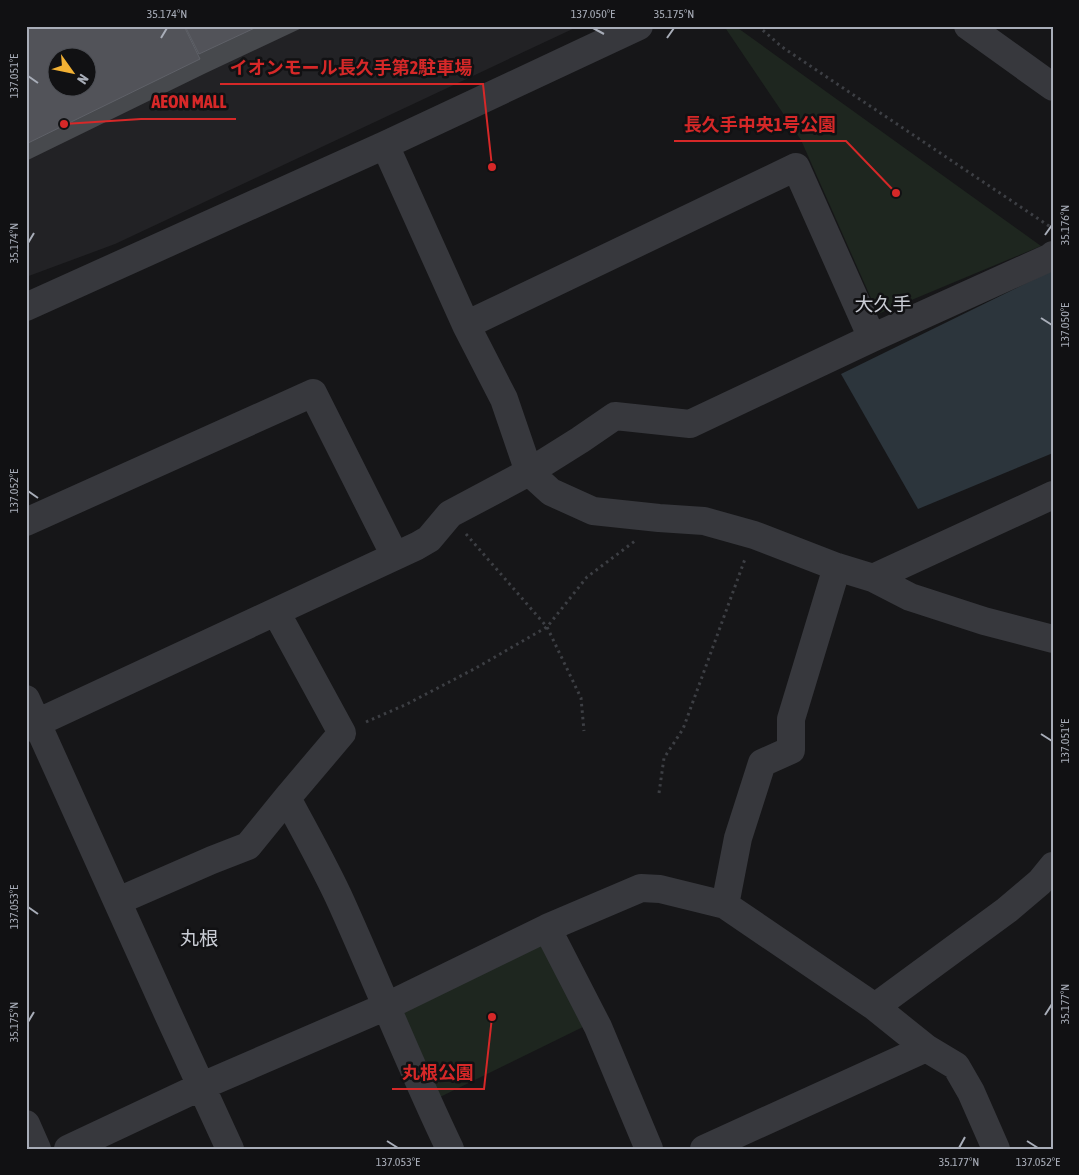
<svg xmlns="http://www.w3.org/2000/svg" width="1079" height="1175" font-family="'Asap Condensed','Noto Sans JP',sans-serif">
  <rect width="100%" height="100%" fill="#161618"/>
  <path fill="#222225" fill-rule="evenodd" d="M26,26H579L115,244L26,277ZM58,58H88V88H58Z"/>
  <path fill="#1e261f" d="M724,26H735L1041,246L878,314L801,140Z
    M547,940L587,1025L438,1098L398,1010Z"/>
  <path fill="#2c353c" d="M1053,270V453L918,509L841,374Z"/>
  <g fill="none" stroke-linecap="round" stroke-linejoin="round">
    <path stroke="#3d3f44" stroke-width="3" stroke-dasharray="2.5 4" stroke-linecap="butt" d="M758,26L782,47L1052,228
      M466,534L547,627L581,698L584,731
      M366,722L407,704L476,668L547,627L587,577L635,541
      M659,793L664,758L683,729L745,559"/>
    <path stroke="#37383d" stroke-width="28" d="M968,26L1053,87
      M385,145L466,325L504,399L529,472L551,492L593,511L659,518L704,521L754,535L837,567L873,578L910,597L984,621L1053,639
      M26,307L385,145L639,26
      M466,325L796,167L872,338
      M26,522L313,393L395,556
      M873,578L1053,495
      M276,612L342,733L287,798
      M26,699L168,1014L230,1149
      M26,728L417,546L429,539L450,514L529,472L580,440L615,416L690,424L872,338L1051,257L1053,255
      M118,901L212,860L248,846L287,798C305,832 325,867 341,902C378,984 411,1068 450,1149
      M725,905L738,838L762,763L791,750V719L837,567
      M547,928L598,1027L649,1149
      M875,1007L1007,910L1040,882L1053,866
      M26,1124L37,1149
      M68,1149L202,1086L387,1006L547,928L641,888L660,889L725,905L875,1007L926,1048L956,1066L971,1092L996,1149
      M704,1149L926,1048"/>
  </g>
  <path fill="#47494d" d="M26,26H306L206,73L26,161Z"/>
  <path fill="#525359" stroke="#5f6168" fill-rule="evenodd" d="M26,26H184L200,59L26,144ZM58,58H88V88H58Z
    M185,26H259L199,54Z"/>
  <path fill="none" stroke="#a8adb8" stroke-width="2" d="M593,28L604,34M161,38L167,28M667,38L674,28M28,76L38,83M1045,235L1052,225M28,243L34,233M1041,318L1052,325M28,491L38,498M1041,734L1052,741M28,907L38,914M1045,1015L1052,1004M28,1022L34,1012M387,1141L398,1148M1027,1141L1038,1148M959,1148L965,1137"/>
  <g text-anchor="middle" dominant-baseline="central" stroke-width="5" stroke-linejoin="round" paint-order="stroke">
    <g font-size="19" fill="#c9ccd4" stroke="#111113">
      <text x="883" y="304">大久手</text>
      <text x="199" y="938">丸根</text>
    </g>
  </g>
  <path fill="none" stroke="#d62828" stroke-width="2" d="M492 167L483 84H220M64 124L141 119H236M896 193L846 141H674M492 1017L484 1089H392"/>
  <g fill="#d62828" stroke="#111113" stroke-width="2">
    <circle cx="492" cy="167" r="5"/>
    <circle cx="64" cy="124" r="5"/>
    <circle cx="896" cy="193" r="5"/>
    <circle cx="492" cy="1017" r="5"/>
  </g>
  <g font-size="18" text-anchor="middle" font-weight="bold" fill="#d62828" stroke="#111113" stroke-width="5" stroke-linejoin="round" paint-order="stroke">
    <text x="351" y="74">イオンモール長久手第2駐車場</text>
    <text x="189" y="108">AEON MALL</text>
    <text x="760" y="131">長久手中央1号公園</text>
    <text x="438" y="1079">丸根公園</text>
  </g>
  <rect width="1079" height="1175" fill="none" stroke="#111113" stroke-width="55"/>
  <g transform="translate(72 72) rotate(123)"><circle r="24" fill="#111113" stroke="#4d4f55"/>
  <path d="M0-4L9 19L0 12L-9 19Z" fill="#f2b134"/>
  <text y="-8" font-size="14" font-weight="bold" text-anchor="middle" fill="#a8adb8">N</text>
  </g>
  <rect x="28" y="28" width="1024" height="1120" fill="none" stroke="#a8adb8" stroke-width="2"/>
  <g font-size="12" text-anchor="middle" fill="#a8adb8">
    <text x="167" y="18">35.174°N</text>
    <text x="593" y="18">137.050°E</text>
    <text x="674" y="18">35.175°N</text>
    <text transform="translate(14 76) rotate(-90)" y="4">137.051°E</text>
    <text transform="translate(1065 225) rotate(-90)" y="4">35.176°N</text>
    <text transform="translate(14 243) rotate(-90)" y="4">35.174°N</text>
    <text transform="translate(1065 325) rotate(-90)" y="4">137.050°E</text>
    <text transform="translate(14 491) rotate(-90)" y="4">137.052°E</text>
    <text transform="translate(1065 741) rotate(-90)" y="4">137.051°E</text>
    <text transform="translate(14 907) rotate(-90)" y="4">137.053°E</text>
    <text transform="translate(1065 1004) rotate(-90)" y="4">35.177°N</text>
    <text transform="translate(14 1022) rotate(-90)" y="4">35.175°N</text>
    <text x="398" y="1166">137.053°E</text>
    <text x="959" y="1166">35.177°N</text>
    <text x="1038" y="1166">137.052°E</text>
  </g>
</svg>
